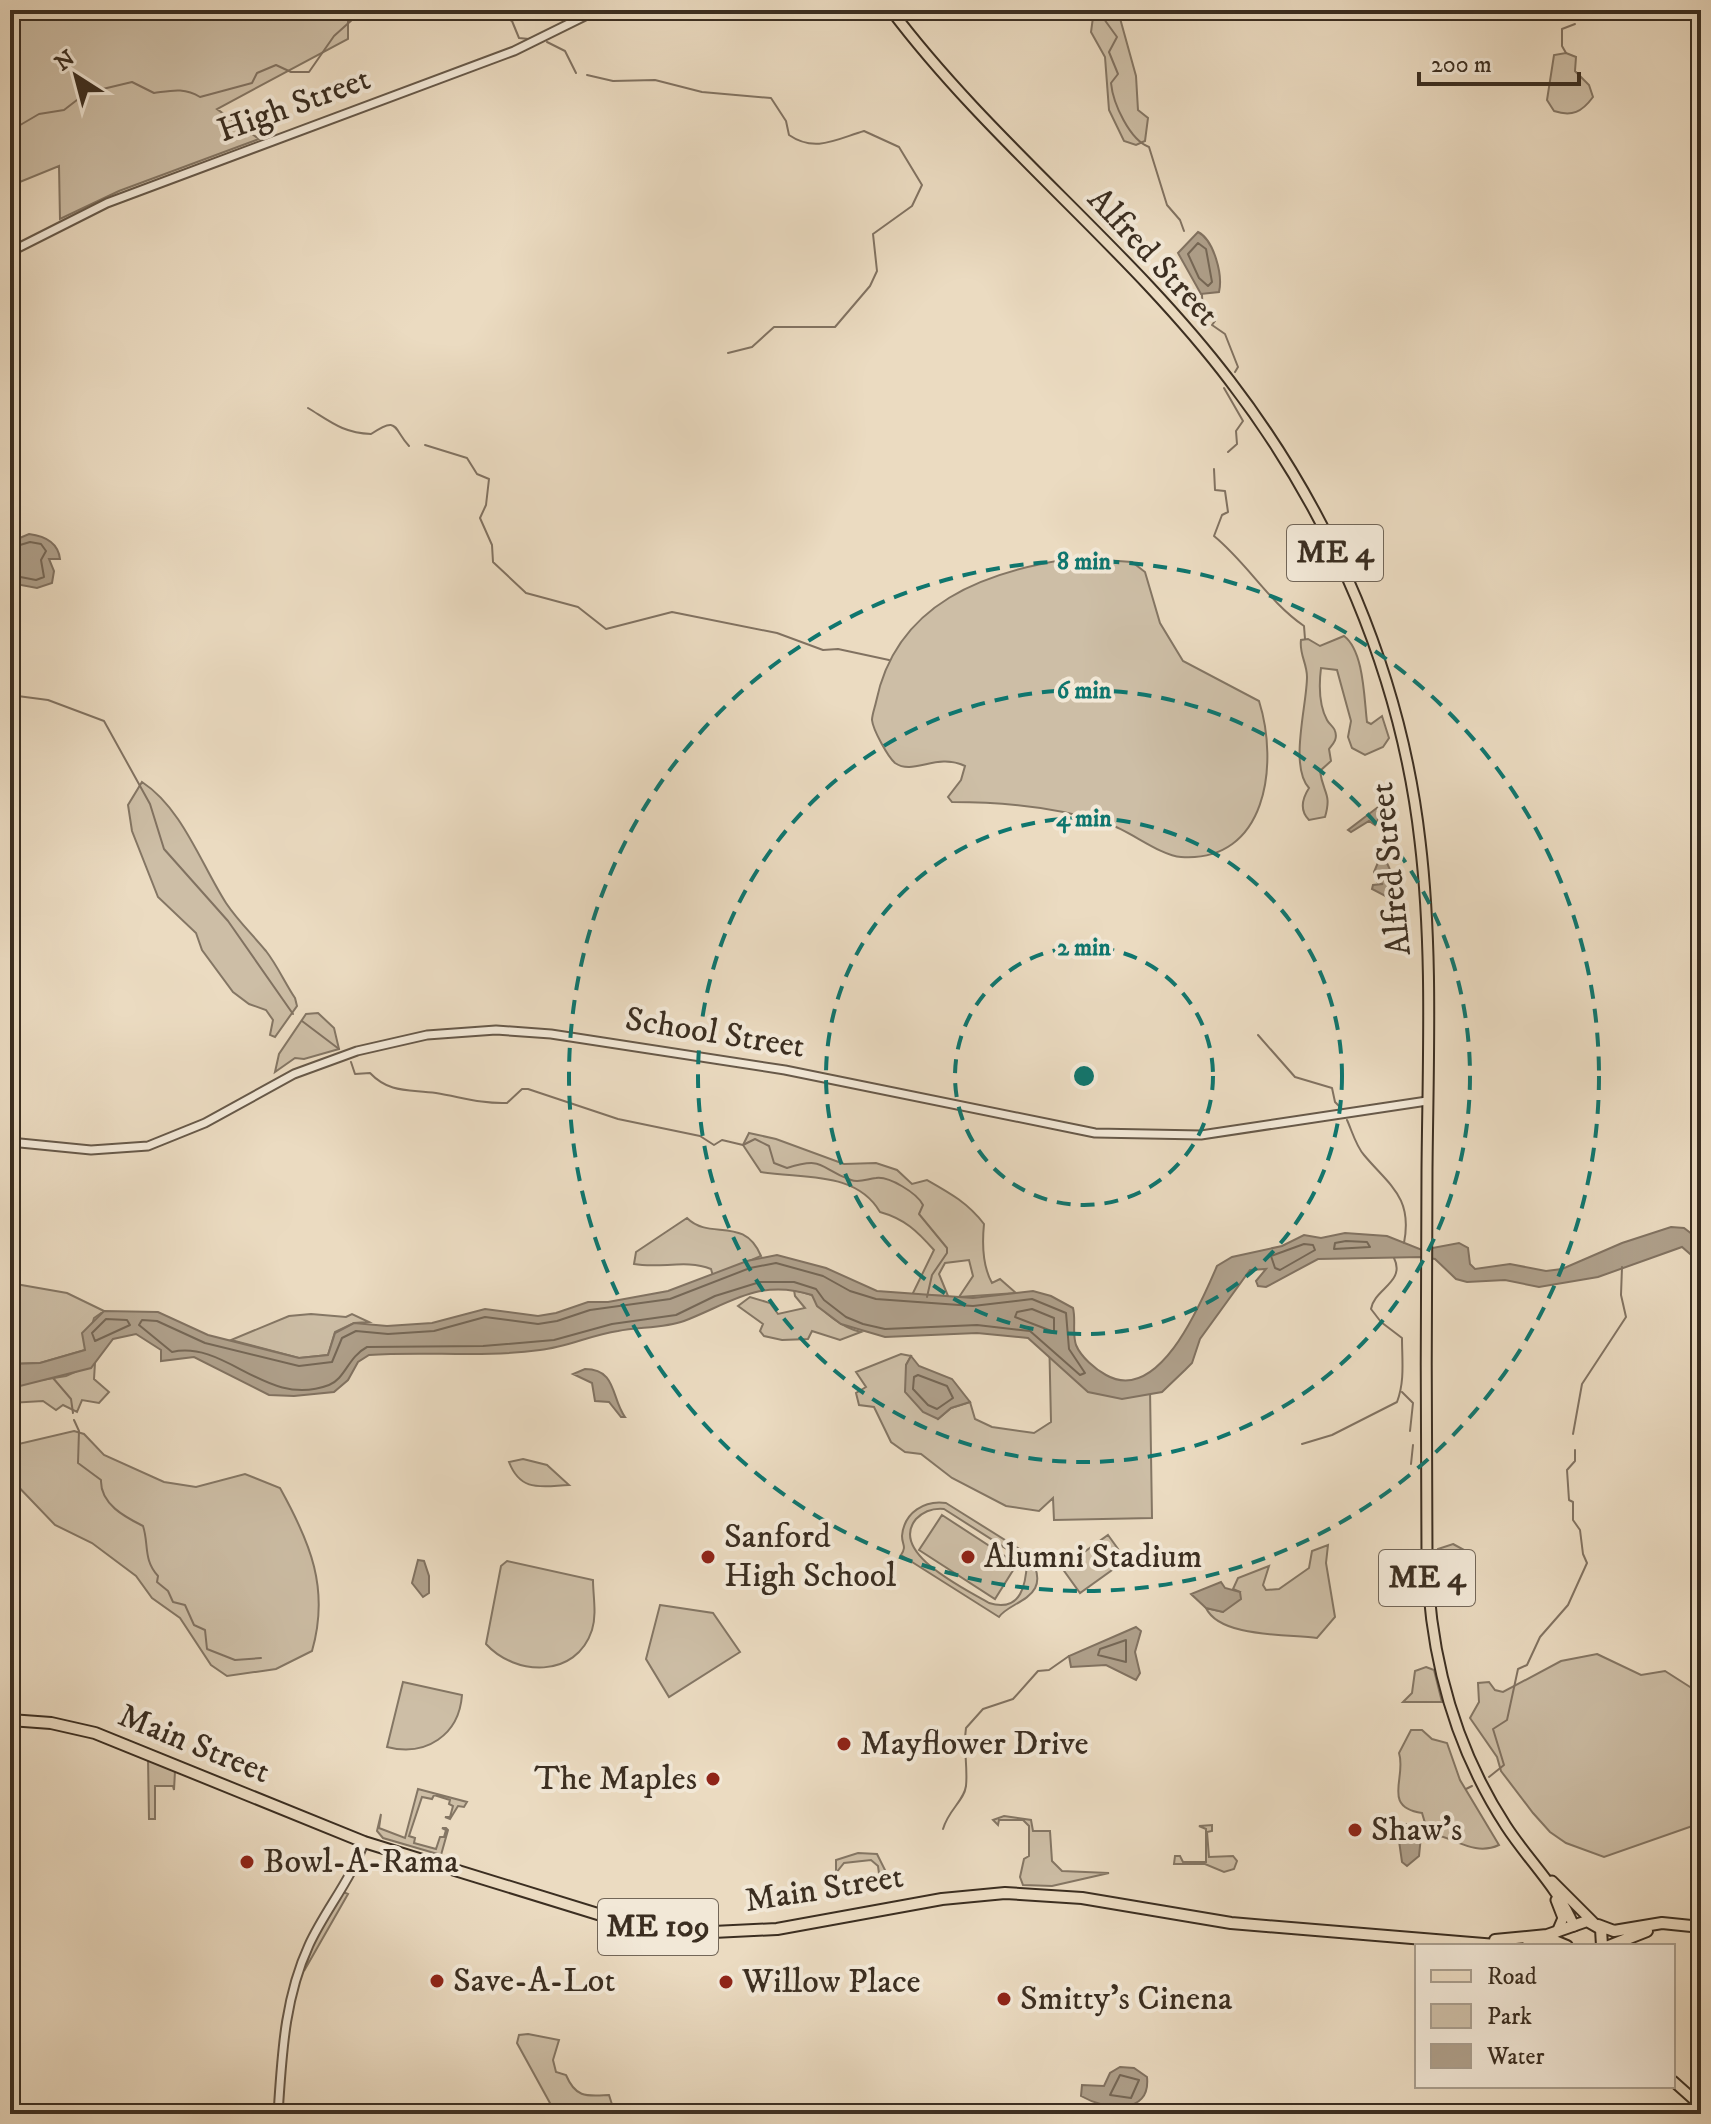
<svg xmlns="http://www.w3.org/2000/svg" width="1711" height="2124" font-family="'IM FELL DW Pica',serif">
  <rect width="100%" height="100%" fill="#ebdbc1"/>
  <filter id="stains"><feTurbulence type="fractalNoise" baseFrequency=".0025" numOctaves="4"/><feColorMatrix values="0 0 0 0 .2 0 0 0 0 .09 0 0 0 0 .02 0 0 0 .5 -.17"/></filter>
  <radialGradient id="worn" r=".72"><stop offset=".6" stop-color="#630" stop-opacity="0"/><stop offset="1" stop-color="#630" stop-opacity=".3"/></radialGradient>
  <path fill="#cdbea6" stroke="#847664" stroke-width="2" fill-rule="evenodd" d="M10,10H348V39L217,109L259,139L119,191L60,219L59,166L10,186Z
    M1094,10H1101L1112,18L1118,11L1136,76L1138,110L1148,118L1145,141L1136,145L1124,141L1109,110L1105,57L1091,32Z
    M1566,53L1576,57L1575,71L1589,85L1593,97C1582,112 1572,117 1554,111L1547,100L1554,55Z
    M1075,558L1132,562L1145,572L1160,623L1183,661L1259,701C1279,764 1267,863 1181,857C1161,856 1130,831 1109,824C1059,807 1004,802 952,802L948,797L961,780L965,766C936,752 914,776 895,763C888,757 873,730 872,720C872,715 875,707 876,702C896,603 985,571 1075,558Z
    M1344,636C1364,651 1364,698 1367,722L1371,724L1382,716L1389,738L1383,747L1365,755L1352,748L1348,737L1351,721L1337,670L1321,668C1319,684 1319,705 1327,720C1329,724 1334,727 1335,731C1338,739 1333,744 1329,749L1331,761L1320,771C1323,794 1332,793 1325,817L1309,820C1299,810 1302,799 1309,788C1289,766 1307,705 1307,677C1307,663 1299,654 1301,640L1308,639L1320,646Z
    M142,782C182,808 201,864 226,903C238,921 252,934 266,951C277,965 285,983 295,998L297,1006L275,1037L270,1035L273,1020L266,1010L249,1004L233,992L202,950L196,933L158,897L132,831L128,805Z
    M318,1013L334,1028L339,1049L304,1059L295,1058L275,1072L279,1054L306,1014Z
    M749,1133L776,1139L844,1164L876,1163L897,1170L912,1184L927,1180C950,1193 968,1203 984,1224C982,1244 982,1265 992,1283L1000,1279L1016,1293L959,1297L973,1276L969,1260L945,1263L939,1274L948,1296L912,1295L934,1250C917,1231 905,1219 880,1212C856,1171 804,1179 761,1172L743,1145Z
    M687,1218C710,1241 744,1215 761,1256L713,1276L711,1269C686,1259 660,1269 634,1264L636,1252Z
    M10,1283L67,1293L104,1311L94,1318L85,1350L40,1363L10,1364Z
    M794,1290L812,1295C821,1312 843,1328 861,1332L840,1340L812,1331L808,1339L782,1340L764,1336L760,1331L763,1324L738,1306L750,1297L770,1303L778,1314L805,1308L795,1296Z
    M311,1314L346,1317L352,1314L369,1322L354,1323L335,1332L328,1355L299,1358L231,1340L289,1316Z
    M1049,1332L1079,1370L1150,1389L1152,1518L1054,1520L1053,1498L1039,1511L1006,1506L952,1478L921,1454L905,1452L891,1442L874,1407L859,1405L856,1393L866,1387L856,1372L901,1354L911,1356L906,1365L938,1419L951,1408L970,1402L975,1419L992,1427L1034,1433L1051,1422Z
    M95,1363L94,1379L109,1392L99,1403L82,1400L77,1412L63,1405L56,1410L43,1401L10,1403V1385L66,1376Z
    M74,1431L84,1434L104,1455L164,1482L196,1487L245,1474L280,1488C310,1542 330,1589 312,1651L276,1669L227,1676L211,1665L180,1618L152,1598L136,1576L92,1543L55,1525L10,1478V1446Z
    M523,1459L547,1465L569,1485C542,1486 521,1493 509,1462Z
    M946,1503L1029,1555C1056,1599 1010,1600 999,1617L901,1555C907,1546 902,1545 902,1536C904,1512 925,1500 946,1503ZM944,1509L1027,1562C1026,1583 1022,1613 989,1603C966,1589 888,1553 916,1519C924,1511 933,1508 944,1509Z
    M942,1515L1017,1564L995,1599L919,1550Z
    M1108,1535L1126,1560L1080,1593L1062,1568Z
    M1453,1544L1468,1552L1467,1567H1446L1439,1562L1438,1549Z
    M1328,1545L1326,1563L1335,1617L1317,1638C1289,1634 1220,1638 1206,1608L1223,1612L1240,1592L1233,1589L1238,1578L1269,1566L1263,1585L1266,1590L1279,1589L1309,1568L1312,1551Z
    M507,1561L593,1580C593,1596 597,1614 592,1630C576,1679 515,1676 486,1644L501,1566Z
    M660,1605L713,1613L740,1652L669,1697L646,1659Z
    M1597,1654L1641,1675L1665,1671L1701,1694V1823L1604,1857L1566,1843L1550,1832L1533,1813L1501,1771L1497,1757L1470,1718L1479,1702L1478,1683L1489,1682L1495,1690L1503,1692L1561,1661Z
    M1426,1667L1434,1670L1442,1702H1403L1412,1693L1415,1671Z
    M403,1682L462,1695C459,1735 426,1757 387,1747Z
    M1411,1730H1422L1432,1739L1447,1743L1460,1780L1499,1845C1473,1857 1453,1836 1428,1833L1422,1813C1381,1807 1407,1777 1399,1753Z
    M148,1759L175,1771L174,1790L173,1786H155V1819H149Z
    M418,1789L467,1802L464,1807L458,1806L450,1819L445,1817H450L453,1806L449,1804L450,1800L434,1795L432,1799L422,1797L409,1836L415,1838L414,1843L436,1849L440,1837H444L446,1830L442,1828H446L448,1830L441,1855L383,1838L377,1831L381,1814L379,1828L405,1838Z
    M1004,1816L1031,1820L1033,1831H1050L1052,1861L1062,1871L1109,1873L1052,1886L1023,1885L1020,1877L1024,1859L1029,1856V1826L1023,1820H999L998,1825L993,1820Z
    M1212,1825V1831L1207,1832L1209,1857L1233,1856L1237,1861L1234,1869L1224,1872L1205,1864H1174L1175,1856H1180L1183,1862H1206V1829L1199,1826Z
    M858,1853L877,1854L888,1876L884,1881H880L878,1866L871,1860L844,1863L836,1873V1860Z
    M343,1892L348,1894L304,1971L314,1941Z
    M528,2034L559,2040L553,2060L556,2072L566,2075C576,2099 588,2096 609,2095L615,2114H556L517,2043L519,2035Z"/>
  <path fill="#afa08b" stroke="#817261" stroke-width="2" d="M1198,232C1214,240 1223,275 1219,292L1201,294L1178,253Z
    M29,534C45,536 58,542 60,559H49L54,571L52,583L37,588L10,583V542Z
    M1382,804L1393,816L1394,823L1379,818L1375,825L1369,821L1351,832L1348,830Z
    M1381,855C1391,866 1398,887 1391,899L1372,889L1373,885L1383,884L1377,882L1374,872Z
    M1671,1227L1684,1228L1701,1241V1274L1697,1260L1682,1247L1598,1277L1539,1287L1505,1280L1467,1282L1456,1279L1435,1259L1422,1257L1318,1259L1266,1287L1258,1286L1256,1281L1266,1269L1250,1270L1200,1339L1192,1363L1185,1370L1162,1392L1122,1399L1088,1392L1028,1338L977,1333L885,1337L841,1324L817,1306L812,1295C759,1278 731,1303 684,1321C665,1328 639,1327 618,1331C591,1335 567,1347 540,1350C484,1358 426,1351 369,1355L358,1362L348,1380L334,1392L294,1396L269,1395L194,1357L161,1361V1350L136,1334L113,1339L91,1368L20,1386L10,1385V1364L40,1363L85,1350L82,1333L104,1311L158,1312L208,1335L299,1358L328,1355L335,1333L354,1323L387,1326L432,1323L485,1309L538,1316L556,1313L588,1302H608L668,1291L747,1261L777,1255L826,1268L877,1291L973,1298L1033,1291L1051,1296L1073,1308C1076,1320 1072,1333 1076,1345C1081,1357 1095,1369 1106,1375C1159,1405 1201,1303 1217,1266L1232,1257L1282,1246L1304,1235L1321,1238L1345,1233L1387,1236L1422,1250L1459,1243L1468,1248L1470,1264L1475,1269L1510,1264L1546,1271L1562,1269L1622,1243Z
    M911,1356L919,1366L952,1379L970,1402L951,1408L938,1419L923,1412L905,1392L906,1365Z
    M585,1369C617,1369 611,1398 625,1417H621L609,1402L595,1401L592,1383L573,1374Z
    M418,1560L424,1561L429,1576V1593L423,1597L412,1583Z
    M1221,1582L1225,1588L1240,1592L1241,1599L1223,1612L1206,1608L1191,1594Z
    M1136,1627L1141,1631L1135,1652L1140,1673L1136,1680L1106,1665L1071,1667L1069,1656Z
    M1406,1824H1414L1421,1836L1419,1856L1407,1866L1402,1862L1399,1841Z
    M1120,2067L1134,2068L1147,2077C1151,2116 1105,2110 1081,2096L1082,2085L1104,2086L1110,2073Z"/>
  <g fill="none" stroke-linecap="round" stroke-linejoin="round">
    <path stroke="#756756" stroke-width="2" d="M1198,243L1206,249L1212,282L1208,286L1199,278L1188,254Z
      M10,548L30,542L41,544L46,551L41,560L44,577L36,580L10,575
      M1346,1241L1367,1242L1370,1247L1334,1249L1335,1243Z
      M1304,1244L1313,1245L1315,1250L1280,1270L1275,1268L1271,1256Z
      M776,1263L823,1276L850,1291L876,1299L973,1306L1032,1299L1066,1313L1069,1349L1085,1373L1080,1375L1030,1331L977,1325L885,1329L863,1324L846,1317L824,1300L816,1289L794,1282H760L715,1296L676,1315L612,1324L554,1340L483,1346L367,1347C348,1357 345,1379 329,1385C266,1409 227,1340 172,1352L139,1325L142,1320L157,1321L205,1343L299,1366L332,1362L342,1338L356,1331L388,1334L434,1331L485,1317L538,1324L557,1321L590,1310L670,1299L750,1268Z
      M1032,1309L1054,1318V1332L1015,1317L1017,1312Z
      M106,1319L127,1320L130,1325L95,1341L92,1333Z
      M918,1375L947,1386L953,1398L937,1409L928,1405L913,1389L914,1377Z
      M1126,1640V1662L1098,1655L1100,1649Z
      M1120,2075L1139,2080L1131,2098L1110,2095Z"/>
    <path stroke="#817261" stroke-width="2" d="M490,10L512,21L519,38L529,39L541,34
      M1585,12L1586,10
      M1104,19L1117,37L1109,52L1118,74L1111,83C1113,104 1130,140 1149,147L1167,205L1180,220L1184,231
      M547,42L565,51L576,73
      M1566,53L1562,46V29L1575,24
      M587,75L613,81L655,80L702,92L771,98L786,121L789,135C815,153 837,139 864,131L899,147L922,185L912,206L873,234L877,271L870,286L835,327H774L752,347L728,353
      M10,131L39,114L64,110L86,93L132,82L154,93C170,91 184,87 200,97L252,83L257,73L276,65L291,72H309L334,36L363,10
      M1202,295L1203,316L1215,321L1212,325L1225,334L1238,367L1235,372
      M1224,388L1243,421L1236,431L1237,444L1228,452
      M308,408C331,422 343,433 371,434C399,415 393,429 409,446
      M425,445L467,458L477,474L489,479L486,505L480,518L492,545L493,562L526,593L578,607L606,629L672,612L777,633L823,650L838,649L889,660
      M1214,469L1215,490L1225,491L1228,512L1222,515L1214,536C1248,564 1268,601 1304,626L1305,639
      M10,695L48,700L104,721L150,804L164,849L228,921L293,1014
      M302,1021L339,1049
      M1258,1035L1295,1077L1332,1088L1335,1102L1342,1109
      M351,1062L355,1074L370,1073C390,1094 410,1089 436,1093C461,1097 481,1104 507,1103L522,1089H528L618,1119L700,1136L714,1145L722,1140L743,1145L755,1139L769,1146L774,1163L787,1168C825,1156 818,1168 851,1180C859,1183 867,1179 876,1178C889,1176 917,1193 923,1205L919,1214L947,1248V1253L932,1275L927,1297
      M1347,1120C1352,1131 1356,1146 1364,1155C1389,1185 1413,1197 1404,1243
      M53,1378L71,1399L73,1413
      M1402,1392L1413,1403L1410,1431
      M74,1420L79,1431L78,1463L101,1480C100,1504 125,1517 143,1526C149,1544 143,1560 158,1576L157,1582L168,1591L173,1602L185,1605L194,1625L205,1630L207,1649L235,1660L261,1658
      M1573,1434L1582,1384L1626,1317L1621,1295L1622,1267
      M1302,1444L1332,1435L1397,1402C1405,1381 1402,1360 1402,1338L1381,1322L1371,1309C1374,1289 1406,1282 1394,1258
      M1411,1464L1413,1445
      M1489,1777L1504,1765L1493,1729L1507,1720L1518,1669L1527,1665L1540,1637L1568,1605L1587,1563L1583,1554L1580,1530L1573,1520V1502L1569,1500L1567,1470L1575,1461V1450
      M1466,1789L1472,1786
      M943,1829C949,1809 964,1801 966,1786C968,1767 963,1747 966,1728L983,1709L1013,1699L1038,1671L1049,1670L1069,1656"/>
    <g stroke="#675949" stroke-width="11">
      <path id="minor" d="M10,252L107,203L514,51L597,10
        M10,1142L91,1150L148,1146L205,1123L294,1074L357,1051L427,1035L496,1030L551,1034L785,1070L1095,1133L1201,1135L1427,1101
        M278,2114C282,2056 284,1999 309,1945C325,1910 352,1879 364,1842"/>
    </g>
    <g stroke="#3b2e21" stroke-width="13">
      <path id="major" d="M891,10C992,144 1129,248 1230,381C1332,514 1401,674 1420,841C1433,949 1428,1061 1427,1170C1426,1300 1426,1430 1427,1560C1430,1655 1454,1746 1506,1826C1528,1860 1559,1889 1574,1926
        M1552,1881L1595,1924
        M1556,1900L1563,1918L1557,1932
        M1673,2081L1701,2106"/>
    </g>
    <g stroke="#3b2e21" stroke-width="14">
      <path id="highway" d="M10,1720L51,1723L95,1733L364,1842L601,1915L666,1928L713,1932L777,1929L942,1899L1005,1893L1082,1898L1231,1923L1508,1946
        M1598,1925L1614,1931L1662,1923L1701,1927
        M1495,1940L1547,1935L1587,1921L1601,1929L1602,1946
        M1527,1946L1555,1941L1567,1946
        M1609,1946L1647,1931"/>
    </g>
    <use href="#minor" stroke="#f2e8d7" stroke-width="7"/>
    <use href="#major" stroke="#ebdbc1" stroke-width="9"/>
    <use href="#highway" stroke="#ebdbc1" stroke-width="10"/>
  </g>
  <g fill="none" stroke="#0f766e" stroke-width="4" stroke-dasharray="14 10">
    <circle cx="1084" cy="1076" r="129"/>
    <circle cx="1084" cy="1076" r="258"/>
    <circle cx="1084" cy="1076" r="386"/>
    <circle cx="1084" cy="1076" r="515"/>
  </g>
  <g fill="#8f2418" stroke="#f2e8d7" stroke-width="3">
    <circle cx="708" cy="1557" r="8"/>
    <circle cx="968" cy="1557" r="8"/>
    <circle cx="844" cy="1744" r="8"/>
    <circle cx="713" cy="1779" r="8"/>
    <circle cx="1355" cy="1830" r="8"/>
    <circle cx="247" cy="1862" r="8"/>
    <circle cx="437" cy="1981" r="8"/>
    <circle cx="726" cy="1982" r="8"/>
    <circle cx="1004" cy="1999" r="8"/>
  </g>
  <g text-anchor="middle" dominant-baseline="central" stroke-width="8" stroke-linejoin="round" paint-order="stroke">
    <g fill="#f2e8d7" stroke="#726658" stroke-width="2">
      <rect x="1287" y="525" width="96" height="56" rx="6"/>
      <rect x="1379" y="1550" width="96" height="56" rx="6"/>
      <rect x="598" y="1899" width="120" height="56" rx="6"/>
    </g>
    <g font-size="32" font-weight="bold" fill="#3b2e21">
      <text x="1335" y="553">ME 4</text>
      <text x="1427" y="1578">ME 4</text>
      <text x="658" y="1927">ME 109</text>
    </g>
    <g font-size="34" fill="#3b2e21" stroke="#f2e8d7">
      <text transform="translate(294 105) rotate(-20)">High Street</text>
      <text transform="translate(1153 257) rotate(47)">Alfred Street</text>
      <text transform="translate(1391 869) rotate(-96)">Alfred Street</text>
      <text transform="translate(715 1033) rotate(9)">School Street</text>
      <text transform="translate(194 1744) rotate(22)">Main Street</text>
      <text transform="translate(824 1889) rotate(-9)">Main Street</text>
    </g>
    <g font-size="34" fill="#3b2e21" stroke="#f2e8d7" text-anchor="start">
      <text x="724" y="1537">Sanford<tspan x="724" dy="39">High School</tspan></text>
      <text x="984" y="1557">Alumni Stadium</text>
      <text x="860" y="1744">Mayflower Drive</text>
      <text x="697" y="1779" text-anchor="end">The Maples</text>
      <text x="1371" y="1830">Shaw's</text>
      <text x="263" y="1862">Bowl-A-Rama</text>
      <text x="453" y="1981">Save-A-Lot</text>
      <text x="742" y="1982">Willow Place</text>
      <text x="1020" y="1999">Smitty's Cinena</text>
    </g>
  </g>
  <circle cx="1084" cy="1076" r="12" fill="#0f766e" stroke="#f2e8d7" stroke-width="4"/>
  <g font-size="24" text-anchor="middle" font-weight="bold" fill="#0f766e" stroke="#f2e8d7" stroke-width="8" stroke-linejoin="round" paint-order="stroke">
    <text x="1084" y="569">8 min</text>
    <text x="1084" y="698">6 min</text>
    <text x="1084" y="826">4 min</text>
    <text x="1084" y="955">2 min</text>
  </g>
  <rect width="1711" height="2124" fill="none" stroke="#ebdbc1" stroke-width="40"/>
  <rect x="12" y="12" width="1687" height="2100" fill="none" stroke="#3b2e21" stroke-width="4"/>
  <rect x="20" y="20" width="1671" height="2084" fill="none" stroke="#3b2e21" stroke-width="2"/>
  <rect x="1415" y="1944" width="260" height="144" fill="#f2e8d7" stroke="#a99e8e" stroke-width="2"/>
  <rect x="1431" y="1970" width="40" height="12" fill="#ebdbc1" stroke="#a99e8e" stroke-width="2"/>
  <text x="1487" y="1984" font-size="24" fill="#3b2e21">Road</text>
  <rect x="1431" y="2004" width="40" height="24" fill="#cdbea6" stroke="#a99e8e" stroke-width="2"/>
  <text x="1487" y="2024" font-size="24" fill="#3b2e21">Park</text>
  <rect x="1431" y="2044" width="40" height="24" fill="#afa08b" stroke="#a99e8e" stroke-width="2"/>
  <text x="1487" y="2064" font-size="24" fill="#3b2e21">Water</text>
  <g transform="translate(76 76) rotate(324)" stroke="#f2e8d7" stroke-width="6" paint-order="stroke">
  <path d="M0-6L14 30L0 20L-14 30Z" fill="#3b2e21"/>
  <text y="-12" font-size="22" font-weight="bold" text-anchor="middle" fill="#3b2e21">N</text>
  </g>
  <path d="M1419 72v12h160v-12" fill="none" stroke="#3b2e21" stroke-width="4"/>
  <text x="1431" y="72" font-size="24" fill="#3b2e21" stroke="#f2e8d7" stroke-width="6" paint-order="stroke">200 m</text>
  <rect width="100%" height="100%" filter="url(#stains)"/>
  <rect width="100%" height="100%" fill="url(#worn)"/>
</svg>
